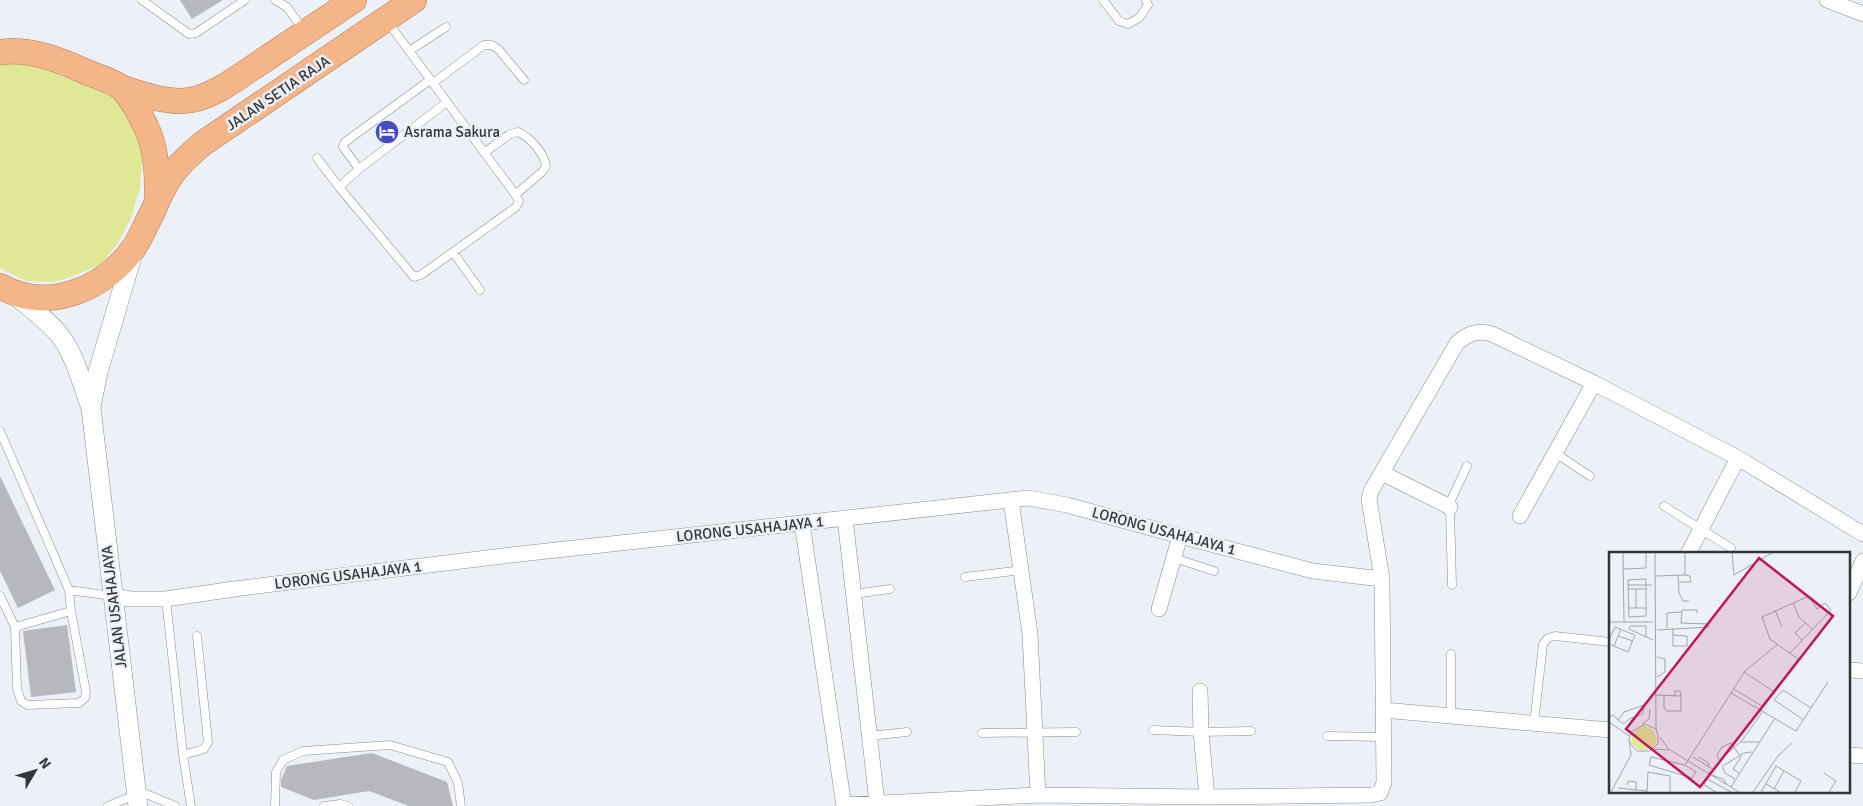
<svg xmlns="http://www.w3.org/2000/svg" width="1863" height="806" font-family="Signika,sans-serif">
  <rect width="100%" height="100%" fill="#ecf0f7"/>
  <path fill="#e0e795" d="M0,63L33,64L119,99L128,112L143,154L140,188L131,218L118,243L101,264L76,275L54,282L26,281L0,268Z"/>
  <path fill="#b7b7be" d="M180,0H223L192,19Z
    M0,476L55,590L18,608L0,571Z
    M67,625L76,692L31,697L23,631Z
    M372,753L447,782L453,806H409L369,791L314,800L281,787V780L287,766Z"/>
  <g fill="none" stroke-linecap="round" stroke-linejoin="round">
    <g stroke="#878b91" stroke-width="9">
      <path id="service" d="M142,0L189,34L196,33L245,0
        M275,0L287,7L304,31
        M1103,0L1119,21L1128,24L1139,18L1148,5L1146,0
        M387,21L512,190L519,201L516,207L421,275L414,277L339,187L359,169L343,147L345,142L430,80
        M409,51L446,27
        M433,83L484,45H492L499,50L524,80
        M484,153L510,134L518,132C530,137 544,153 546,166L543,171L515,195
        M317,158L339,187
        M359,169L447,102
        M453,252L480,290
        M0,431L69,590L71,611L86,692L85,698L79,703L28,705L21,701L17,688L15,627L0,596
        M1555,453L1590,476
        M1664,506L1731,548
        M1174,558L1214,571
        M965,577L1022,570
        M1452,585L1450,507L1451,500L1467,466
        M69,590L112,596
        M854,594L890,589
        M166,599L183,755L191,806
        M15,627L71,611
        M1451,716V654
        M1534,724L1543,644L1548,638L1555,636L1610,642
        M1153,730L1201,732L1251,731
        M982,733L1076,732
        M869,736L907,732
        M1327,736L1383,737
        M183,755L204,749L208,742L197,636
        M108,806L140,793H144L175,806
        M275,806L276,772L283,760L303,751L390,745L448,762L458,783L461,806
        M324,806L340,804L348,806"/>
    </g>
    <g stroke="#878b91" stroke-width="16">
      <path id="minor" d="M1827,0L1863,14
        M1382,473L1450,507
        M1011,500L1030,634L1038,795
        M1520,516L1594,383
        M845,518L877,803
        M802,523L844,806
        M1688,554L1738,458
        M1849,593L1863,561
        M112,596L130,599H166L234,589L511,555L1028,498L1067,505L1180,536L1313,571L1382,579
        M1159,609L1180,536
        M1849,670L1863,671
        M1200,691L1201,732L1207,797
        M1383,710L1610,730
        M1849,755L1863,756
        M844,805L1038,795L1207,797L1371,795L1380,793L1384,783L1382,579L1369,499L1371,491L1457,343C1469,333 1477,330 1492,334L1594,383L1738,458L1863,534"/>
    </g>
    <g stroke="#878b91" stroke-width="20">
      <path id="tertiary" d="M12,293C29,307 48,320 61,337C76,358 82,384 91,408L138,806
        M91,407L98,372L133,253"/>
    </g>
    <g stroke="#af7c59" stroke-width="26">
      <path id="trunk" d="M0,52C28,48 59,59 84,71C95,76 109,79 119,86C128,93 136,107 141,117C154,139 157,161 157,186C157,191 158,197 157,201C155,209 149,218 146,225C142,233 138,242 133,249C103,290 47,313 0,286
        M120,87C140,94 169,104 191,100C215,96 244,73 264,60C294,40 324,20 354,0
        M158,199C171,172 180,163 202,144L414,0"/>
    </g>
    <use href="#service" stroke="#fff" stroke-width="8"/>
    <use href="#minor" stroke="#fff" stroke-width="15"/>
    <use href="#tertiary" stroke="#fff" stroke-width="19"/>
    <use href="#trunk" stroke="#f4b688" stroke-width="25"/>
  </g>
  <defs>
    <g id="hotel-disc" transform="scale(1.25)"><circle r="9.5" fill="#444cc0" stroke="#ecf0f7"/><path d="M-6-4.5h1.5V1H6V5H4.5V3h-9V5H-6ZM-4 0a1.8 1.8 0 1 1 3.6 0ZM.5 0V-2.5h3Q6-2.5 6 0Z" fill="#fff"/></g>
  </defs>
  <g fill-rule="evenodd">
    <use href="#hotel-disc" x="387" y="132"/>
  </g>
  <g text-anchor="middle" dominant-baseline="central" stroke-width="5" stroke-linejoin="round" paint-order="stroke">
    <g font-size="15" fill="#333537" stroke="#ecf0f7">
      <text transform="translate(278 93) rotate(-34)">JALAN SETIA RAJA</text>
      <text transform="translate(750 529) rotate(-6)">LORONG USAHAJAYA 1</text>
      <text transform="translate(1164 531) rotate(15)">LORONG USAHAJAYA 1</text>
      <text transform="translate(348 575) rotate(-7)">LORONG USAHAJAYA 1</text>
      <text transform="translate(114 607) rotate(-97)">JALAN USAHAJAYA</text>
    </g>
    <g font-size="15" fill="#333537" stroke="#ecf0f7" text-anchor="start">
      <text x="404" y="132">Asrama Sakura</text>
    </g>
  </g>
  <g transform="translate(1609 552)">
    <rect width="241" height="241" fill="#ecf0f7"/>
    <path d="M35,173L44,178L48,187L44,195L32,199L22,191L23,181Z" fill="#e0e795"/>
    <path fill="none" stroke="#a2a5aa" stroke-width="1" d="M14,1L15,70M46,1L47,177M123,1L125,23L163,1M15,17L37,16V1M69,23L70,41L74,49H80M47,24L76,23V1M37,27V64L20,65L19,28ZM70,30H82L81,24L76,23M18,33H43M19,37H38M27,37V56M184,51L190,65L203,77M19,56H38M166,58L173,75M0,70H44M58,76V61L72,60M20,77L21,74H37V85M20,77L44,88M48,78L100,75L99,72L72,71L73,58H88V61M64,83L78,84V94H64V76M9,84L24,89M0,88L6,75L26,83L19,100L0,92M193,88L186,81L196,71M5,94L12,77M135,120L164,139M48,125L56,120V107L48,105M125,137L153,154M122,141L187,179L219,130M46,143L71,144H72V159H58L55,156V143M66,144V139H71L72,144M151,157L189,107L161,87L153,65L200,44L208,57L216,51L222,58L181,101M0,165L4,163L9,168L15,172L20,167L34,162L35,153L15,160L9,168M195,168L165,148L174,138L202,156M0,170L20,184M33,172L40,167L41,157M51,185L60,198M132,190H150M45,197L61,198L130,240M42,205L76,213L87,220L83,226L40,213ZM84,205L105,218L100,221L95,233L107,240M89,205L100,211L99,215M111,210L108,203L113,195L122,191L132,205L124,217L130,221M76,213L136,119L169,92M113,214L116,221L126,227M114,214L135,201L143,200M105,218L115,204L132,190L154,159M215,221L227,229L220,240M103,223L114,227L118,233M98,227L122,240M157,232L171,240M18,233L19,229L27,230V239M122,235L166,166M9,236L38,239M165,237L175,219M2,240L22,203L20,187L22,180L36,172L47,177L49,183V192L40,199H28L21,191M38,240L39,220L61,224V240M144,240L169,204L183,191M152,240L167,214L192,229L186,240"/>
    <path fill="#c2185b" fill-opacity="0.15" stroke="#c2185b" stroke-width="2.5" d="M150,6L224,64L91,235L17,177Z"/>
    <rect width="241" height="241" fill="none" stroke="#333537" stroke-width="2.5"/>
  </g>
  <g transform="translate(35 771) rotate(52)" stroke="#ecf0f7" stroke-width="4" paint-order="stroke">
  <path d="M0-4L9 19L0 12L-9 19Z" fill="#333537"/>
  <text y="-8" font-size="14" font-weight="bold" text-anchor="middle" fill="#333537">N</text>
  </g>
</svg>
